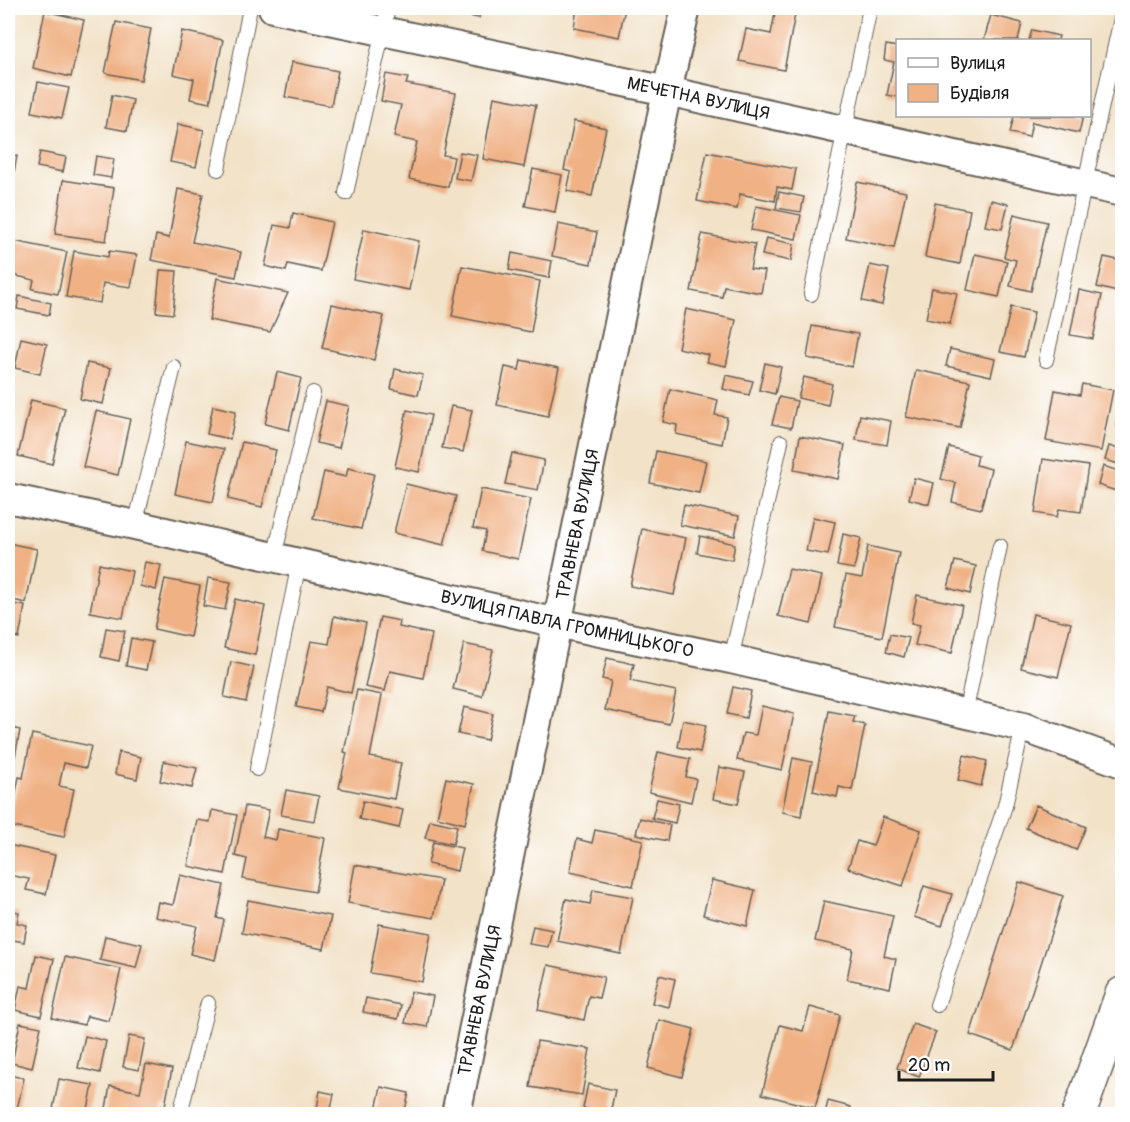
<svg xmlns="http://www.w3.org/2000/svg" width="1130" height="1122" font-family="Pangolin,sans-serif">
  <rect width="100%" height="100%" fill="#fff"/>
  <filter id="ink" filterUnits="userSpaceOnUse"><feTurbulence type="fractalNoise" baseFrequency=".0167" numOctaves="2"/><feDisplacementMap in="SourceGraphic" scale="12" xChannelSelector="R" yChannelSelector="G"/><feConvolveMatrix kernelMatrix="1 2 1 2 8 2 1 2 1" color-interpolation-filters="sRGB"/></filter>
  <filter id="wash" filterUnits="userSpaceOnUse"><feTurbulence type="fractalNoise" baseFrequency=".008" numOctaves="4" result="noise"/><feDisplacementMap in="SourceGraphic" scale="24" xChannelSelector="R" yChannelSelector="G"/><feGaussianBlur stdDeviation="1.35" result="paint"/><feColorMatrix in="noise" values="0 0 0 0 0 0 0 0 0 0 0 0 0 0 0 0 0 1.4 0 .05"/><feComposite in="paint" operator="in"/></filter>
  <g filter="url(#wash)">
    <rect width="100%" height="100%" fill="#f2e2c7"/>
    <g id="blocks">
      <path fill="#f0b184" d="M577,8H625L619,37L574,28Z
        M635,8H651L650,12L635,9Z
        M776,8L796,10L784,70L739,61L746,29L771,34Z
        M432,9V8H481L479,18Z
        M45,11L84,20L71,77L33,68Z
        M991,15L1022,23L1018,40H984Z
        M116,22L151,29L141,80L105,73Z
        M1032,30L1059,36L1058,40H1029Z
        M182,31L223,40L210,103L190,99L194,79L173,74Z
        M886,45L898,47V97L887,95L894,62L884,60Z
        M292,62L338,71L331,106L285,97Z
        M386,74L408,78L406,84L456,93L443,155L454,157L448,187L409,179L417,142L394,137L401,105L381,101Z
        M38,82L69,88L62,118L32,112Z
        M112,95L133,100L127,131L106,127Z
        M494,97L536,105L524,167L483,159Z
        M1014,116H1083L1079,133L1032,122L1029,137L1010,133Z
        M574,121L606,128L592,196L567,191L571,172L564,170Z
        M178,124L204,130L196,167L170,162Z
        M40,152L66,157L63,172L37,167Z
        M460,152L477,155L471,181L455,178Z
        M707,152L796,169L792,190L777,187L775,201L740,194L737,209L697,201Z
        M8,154L17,156L9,198L8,197Z
        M96,156L114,159L111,178L93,175Z
        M533,169L562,175L555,212L525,206Z
        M63,180L114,188L106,241L55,234Z
        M857,182L906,192L894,248L846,238Z
        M178,189L203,194L192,242L241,252L236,277L151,260L156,235L169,238Z
        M779,192L804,197L801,212L776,208Z
        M991,200L1008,204L1002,229L985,226Z
        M935,203L970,210L960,264L925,257Z
        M756,206L801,215L796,239L751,230Z
        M293,213L332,222L321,271L288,264L286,271L265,266L274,225L290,228Z
        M1014,214L1047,222L1031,291L1010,286L1016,260L1004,257Z
        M558,224L597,232L591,264L552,256Z
        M364,229L419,241L409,290L353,279Z
        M702,234L755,244L750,269L765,271L761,293L724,286L722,297L691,291Z
        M766,238L794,244L791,261L762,255Z
        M14,241L67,252L58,294L32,289L34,280L8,274Z
        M1121,244L1122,287L1121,293L1097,287L1104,257L1118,260Z
        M74,251L108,257L109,251L137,255L131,287L103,283L100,303L66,297Z
        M512,253L552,261L549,278L509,270Z
        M975,254L1007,261L999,297L967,290Z
        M870,265L889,269L882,305L862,301Z
        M462,266L540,281L531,332L452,316Z
        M160,270L177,271L173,314L156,312Z
        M217,278L288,293L270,332L209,320Z
        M932,288L957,293L950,324L926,319Z
        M1079,290L1102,295L1093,339L1070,335Z
        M19,296L51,303L49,315L17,309Z
        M332,304L384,316L374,360L322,348Z
        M1011,307L1034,312L1024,357L1000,352Z
        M686,309L736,320L726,366L707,362L709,355L678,348Z
        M812,326L858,334L852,367L807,358Z
        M21,338L47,344L40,374L15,368Z
        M950,349L995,359L991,376L946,366Z
        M521,360L559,368L548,416L497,405L505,367L519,370Z
        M87,363L111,368L103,404L80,399Z
        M765,363L781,367L775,394L759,390Z
        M395,369L423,375L418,395L391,389Z
        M916,370L970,381L960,428L906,417Z
        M277,372L301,378L289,430L265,424Z
        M726,375L753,381L749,395L723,389Z
        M804,377L832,384L828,405L798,398Z
        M1082,384L1113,390L1101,451L1046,441L1055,390L1080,395Z
        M670,389L718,400L715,415L727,417L722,444L676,434L677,425L663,422Z
        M779,397L797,401L791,428L772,424Z
        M31,400L65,408L52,464L18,456Z
        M1121,400H1122V427L1117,426Z
        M326,401L349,406L339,448L316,443Z
        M213,406L236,411L230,439L207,434Z
        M451,406L472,410L463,452L442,448Z
        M407,410L431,415L419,472L395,467Z
        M96,411L130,419L118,475L83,467Z
        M860,415L891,421L887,445L856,440Z
        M800,436L845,445L838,479L794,470Z
        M186,441L224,449L213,502L175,494Z
        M242,442L276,450L262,507L228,499Z
        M1109,446L1122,450V465L1105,460Z
        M949,447L978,455L976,465L991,469L981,509L952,502L956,483L941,479Z
        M656,451L706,461L699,493L650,483Z
        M512,453L544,460L538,490L505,484Z
        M1043,459L1088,466L1081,512L1059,509L1057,517L1035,513Z
        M1103,466L1122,472V493L1098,485Z
        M348,468L374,474L361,529L313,518L324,472L346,477Z
        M914,478L934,483L929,504L909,499Z
        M406,484L456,496L444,545L394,533Z
        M481,489L531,499L518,559L482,551L486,531L473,528Z
        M684,505L739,516L735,536L680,525Z
        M813,517L835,522L828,555L806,551Z
        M642,529L686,538L674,595L630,586Z
        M843,534L861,538L854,569L837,566Z
        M700,536L735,544L732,560L697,553Z
        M8,543L37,549L26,603L8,599Z
        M868,546L899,553L882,637L835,627L846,575L862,578Z
        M955,561L976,566L970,594L948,588Z
        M145,562L161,565L156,590L140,586Z
        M99,564L132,571L123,618L90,612Z
        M789,569L822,576L811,624L778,616Z
        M208,578L231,582L225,610L203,606Z
        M165,579L200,586L190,637L154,629Z
        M917,595L962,605L952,653L915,645L920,625L911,623Z
        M235,599L265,606L255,655L224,648Z
        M8,603L25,606L19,638L8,636Z
        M1033,614L1071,623L1058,677L1021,668Z
        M334,616L366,623L351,693L327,687L321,712L296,707L311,641L329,644Z
        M380,617L400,621L399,627L432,634L423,678L390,671L385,691L365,687Z
        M106,628L125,631L119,661L101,657Z
        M890,634L909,638L904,657L886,652Z
        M131,638L152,642L146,670L126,666Z
        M464,644L493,650L482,696L453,689Z
        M607,658L634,664L630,681L676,691L669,724L605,710L611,681L602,679Z
        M231,662L254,667L246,702L224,697Z
        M733,687L751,691L746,718L727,714Z
        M357,690L382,695L370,757L401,763L394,799L339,788L347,753L344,752Z
        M762,706L794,714L782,770L737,760L743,733L756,735Z
        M464,707L493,714L487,740L458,734Z
        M829,711L855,716L853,722L865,725L852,790L839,787L837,797L813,791Z
        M683,720L706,725L700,752L678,747Z
        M8,727L20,730L15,757L8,755Z
        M32,734L91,746L86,768L64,763L59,786L74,789L64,837L9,826L19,777L23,778Z
        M119,752L141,757L137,779L115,774Z
        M658,752L690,759L686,777L696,779L691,802L649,792Z
        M964,755L987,761L981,786L958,780Z
        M793,758L812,762L801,816L782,812Z
        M164,761L197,768L192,788L160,781Z
        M719,767L745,772L738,804L713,799Z
        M446,778L474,784L465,824L437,817Z
        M286,790L319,796L314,821L281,815Z
        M657,799L679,804L675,823L652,818Z
        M363,801L403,810L399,828L359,819Z
        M1036,805L1086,827L1076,850L1026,828Z
        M245,806L269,810L263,837L276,840L278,829L325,838L315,892L243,879L247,859L235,856Z
        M212,810L237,815L225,874L188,866L197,820L210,822Z
        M883,817L921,830L903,886L848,868L857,841L873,846Z
        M640,818L670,825L667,841L636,834Z
        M430,820L457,826L453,844L425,838Z
        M595,830L643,840L633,886L570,872L577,839L592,843Z
        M433,842L462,848L457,871L428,864Z
        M8,845L55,855L46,894L26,890L29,879L8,875Z
        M355,865L441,880L434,918L348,903Z
        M180,875L224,885L217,918L224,920L215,960L190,954L197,926L155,917L158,902L173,905Z
        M712,880L755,890L747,926L703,915Z
        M1019,882L1063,896L1013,1050L970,1035Z
        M924,886L952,894L942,926L914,917Z
        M593,890L633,897L621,954L557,941L566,899L590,904Z
        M248,900L331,916L324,949L242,933Z
        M824,901L893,916L884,956L896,959L890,988L847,979L853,949L815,941Z
        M8,910L19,912L17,923L27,925L24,942L8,939Z
        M379,924L431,933L422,982L370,973Z
        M533,926L552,930L548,947L529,944Z
        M105,936L142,944L136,968L100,960Z
        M36,955L54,959L41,1016L15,1010L20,986L29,988Z
        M65,957L121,969L109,1021L87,1016L84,1025L52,1018Z
        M548,965L604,977L599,998L589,996L584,1020L538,1010Z
        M659,975L675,979L669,1007L652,1003Z
        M411,992L433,996L427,1027L405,1023Z
        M366,998L401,1005L398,1019L363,1012Z
        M810,1007L840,1015L815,1108L762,1094L780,1025L803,1031Z
        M659,1020L694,1029L682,1077L648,1068Z
        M20,1023L41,1027L32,1068L12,1063Z
        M913,1024L936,1032L919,1077L897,1068Z
        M85,1036L106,1041L100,1073L78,1068Z
        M129,1036L145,1039L139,1070L123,1067Z
        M537,1041L590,1049L582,1095L530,1087Z
        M146,1064L172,1069L165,1106L162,1105L160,1114H105L110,1086L140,1092Z
        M8,1075L24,1078L16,1114H8Z
        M59,1079L93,1085L87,1114H52Z
        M588,1084L615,1090L610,1114L583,1108Z
        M381,1087L409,1093L404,1114H375Z
        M320,1091L334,1094L330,1114H316Z
        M828,1101L851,1107L849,1114H825Z"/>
    </g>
  </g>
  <g filter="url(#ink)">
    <use href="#blocks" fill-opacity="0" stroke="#676158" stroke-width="1.5"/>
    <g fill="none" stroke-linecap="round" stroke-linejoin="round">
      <g stroke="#676158" stroke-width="16">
        <path id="lane" d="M218,169L250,8
          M346,193L388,8
          M811,294L870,8
          M1046,360L1122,14
          M135,525L174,367
          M274,557L313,393
          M731,659L781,442
          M965,714L1000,546
          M257,769L299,563
          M937,1005L1005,806L1023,727
          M180,1114L208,1003"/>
      </g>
      <g stroke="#676158" stroke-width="32">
        <g id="street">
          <path id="s1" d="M273,8L667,91L1122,192"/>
          <path id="s2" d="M8,498L135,525L557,623L731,659L1023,727L1122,763"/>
          <path id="s3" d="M456,1114L667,91L686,8"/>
        </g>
      </g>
      <g stroke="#676158" stroke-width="36">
        <path id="secondary" d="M1079,1114L1122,994"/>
      </g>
      <path stroke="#676158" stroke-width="4" stroke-dasharray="1.5 4.5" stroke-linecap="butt" d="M1119,1114L1122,1104"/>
      <use href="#lane" stroke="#fff" stroke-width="14"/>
      <use href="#street" stroke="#fff" stroke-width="28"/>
      <use href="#secondary" stroke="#fff" stroke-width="33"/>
    </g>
  </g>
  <g text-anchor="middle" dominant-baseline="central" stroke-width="6" stroke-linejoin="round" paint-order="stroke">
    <g font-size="18" fill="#1c1c1c" stroke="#fff">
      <text stroke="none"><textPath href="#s1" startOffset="435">МЕЧЕТНА ВУЛИЦЯ</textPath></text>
      <text stroke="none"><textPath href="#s3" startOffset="602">ТРАВНЕВА ВУЛИЦЯ</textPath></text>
      <text stroke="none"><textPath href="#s2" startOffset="573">ВУЛИЦЯ ПАВЛА ГРОМНИЦЬКОГО</textPath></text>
      <text stroke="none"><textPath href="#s3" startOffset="116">ТРАВНЕВА ВУЛИЦЯ</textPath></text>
    </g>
  </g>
  <rect width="1130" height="1122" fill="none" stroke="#fff" stroke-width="30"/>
  <rect x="896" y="39" width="195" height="78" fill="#ffffff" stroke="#a4a4a4" stroke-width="1.5"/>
  <rect x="908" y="58" width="30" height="9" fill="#ffffff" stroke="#a4a4a4" stroke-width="1.5"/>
  <text x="950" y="69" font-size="18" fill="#1c1c1c">Вулиця</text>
  <rect x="908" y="84" width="30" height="18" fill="#f0b184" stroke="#a4a4a4" stroke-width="1.5"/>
  <text x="950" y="99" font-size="18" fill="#1c1c1c">Будівля</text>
  <path d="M899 1071v9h94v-9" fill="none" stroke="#1c1c1c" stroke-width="3"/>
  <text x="908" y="1071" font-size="18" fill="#1c1c1c" stroke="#ffffff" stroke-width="4.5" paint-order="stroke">20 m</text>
</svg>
